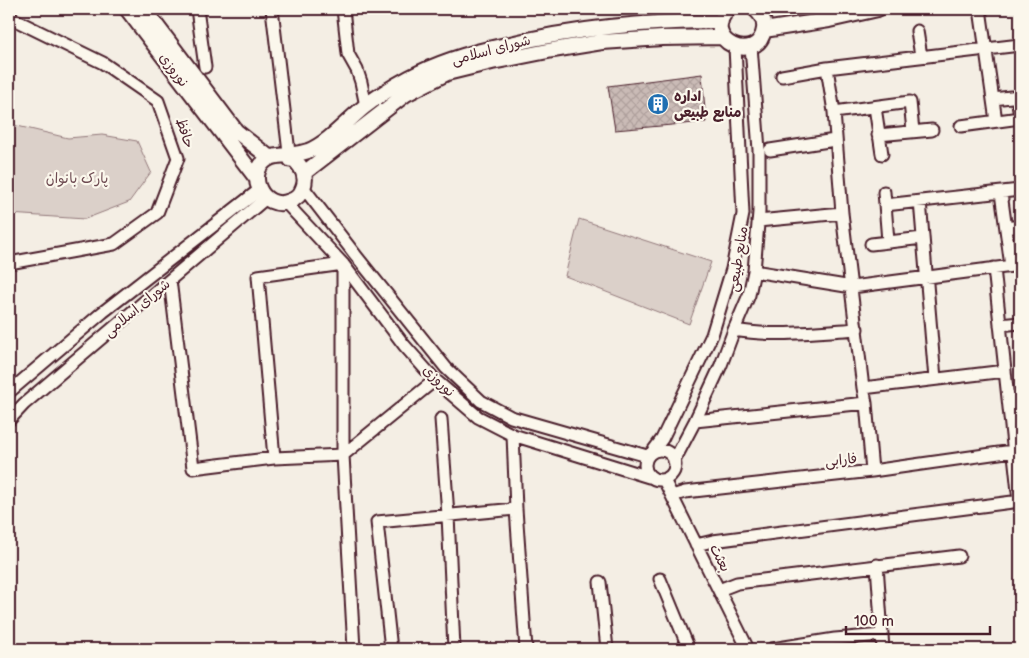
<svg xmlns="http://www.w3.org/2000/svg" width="1029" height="658" font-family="'Balsamiq Sans','Playpen Sans Arabic',sans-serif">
  <defs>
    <pattern id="building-cross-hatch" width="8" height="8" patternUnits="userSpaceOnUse" patternTransform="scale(1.25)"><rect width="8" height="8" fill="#cabbb6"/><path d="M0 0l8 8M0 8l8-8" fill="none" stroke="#afa09d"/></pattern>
  </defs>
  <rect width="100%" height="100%" fill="#f4eee4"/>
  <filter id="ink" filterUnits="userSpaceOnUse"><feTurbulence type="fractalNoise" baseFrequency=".02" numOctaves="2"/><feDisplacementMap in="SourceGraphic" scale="10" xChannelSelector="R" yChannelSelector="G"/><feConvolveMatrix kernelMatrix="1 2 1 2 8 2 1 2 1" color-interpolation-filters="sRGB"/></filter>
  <g filter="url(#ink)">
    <path fill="#dbd0c9" stroke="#92787a" d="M9,124L68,138L102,135L137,141L151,172L129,202L85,219L9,214Z
      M579,219L711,262L689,324L565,276Z"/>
    <path fill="url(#building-cross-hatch)" stroke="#4a1f2b" d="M702,74L706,122L615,130L608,86Z"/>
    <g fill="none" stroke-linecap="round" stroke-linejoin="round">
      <g stroke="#4a1f2b" stroke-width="15">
        <path id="minor" d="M197,9L205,67
          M272,9L290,161
          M343,9L348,54L357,70L361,82L366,106
          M980,9L996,121
          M9,17L103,63L158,101L178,158L157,213L114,244L9,263
          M917,31L921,56
          M827,68L834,112L842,213L863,388L866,403L872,471
          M782,76L827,68L1020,45
          M1017,96L1020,117
          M993,99L1020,96
          M875,107L882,154
          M834,112L910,102L913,131
          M961,126L1020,118
          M878,135L932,130
          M770,150L835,140
          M303,187L357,257L446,368L481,401L511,417L647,456
          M884,192L888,241
          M1001,193L1011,266
          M920,201L935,379
          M286,203L343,264L404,345L435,380L478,417L513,435L649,477
          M885,205L1020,190
          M758,221L842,213
          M1006,228L1020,226
          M871,244L923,238
          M994,268L1019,501
          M754,271L852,287L1020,265
          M170,280L193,468L274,458L343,455L435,380
          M1000,325L1020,323
          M734,330C774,337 816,332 857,329
          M863,388L1005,371
          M9,392L103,312L259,190
          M1008,398L1020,396
          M441,419L448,515L454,649
          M9,420L24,404L266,198
          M695,421L866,403
          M513,435L516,509L526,649
          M645 465a15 15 0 1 1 30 0a15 15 0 1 1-30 0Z
          M653,451L662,439L712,335L732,269L743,214L735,47
          M274,458L258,276L343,264V455L354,649
          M674,461L695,421L721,365L734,330L749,295L754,271L759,212V150L751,46
          M664,480L748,649
          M672,496L685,492L872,471L1013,451
          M696,545L713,541L1020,501
          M877,565L883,649
          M660,579L689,649
          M600,582L607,649
          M719,590L737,583L959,556
          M391,649L377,522L516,509
          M772,649L835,639L882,635"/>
      </g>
      <g stroke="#4a1f2b" stroke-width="18">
        <path id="major" d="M127,9L257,179
          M144,9L236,131L270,158
          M728,9C698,42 759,66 764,29C765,21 761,14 755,9
          M764,30L829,20L878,9
          M289,155C295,154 302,153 308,151C327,144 348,120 364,107C378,96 394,86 409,78C440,61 472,52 506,45C576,28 648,21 721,21
          M289,155C299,163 309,174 303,188C301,194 296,199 290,201C262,213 243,171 270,158C276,155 283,156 289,155Z
          M304,173L406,94L447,73L492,62L553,50L602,42L662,38L723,37"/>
      </g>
      <use href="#minor" stroke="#fbf7ec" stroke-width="11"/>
      <use href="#major" stroke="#fbf7ec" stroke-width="14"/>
    </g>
  </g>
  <defs>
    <g id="building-disc" transform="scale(1.125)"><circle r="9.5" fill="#1f6fb2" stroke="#fbf7ec"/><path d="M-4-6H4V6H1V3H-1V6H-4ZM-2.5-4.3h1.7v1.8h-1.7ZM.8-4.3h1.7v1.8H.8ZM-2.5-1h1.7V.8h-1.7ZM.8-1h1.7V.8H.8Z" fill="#fff"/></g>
  </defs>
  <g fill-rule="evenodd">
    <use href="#building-disc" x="658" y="104"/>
  </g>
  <g text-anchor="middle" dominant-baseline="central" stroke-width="4.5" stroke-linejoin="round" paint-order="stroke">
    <g font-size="14" fill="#4a1f2b" stroke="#fbf7ec">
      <text transform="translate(491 50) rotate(-15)">شورای اسلامی</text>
      <text transform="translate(174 70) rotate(53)">نوروزی</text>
      <text transform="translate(185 133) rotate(72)">حافظ</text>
      <text transform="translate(738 259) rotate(-81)">منابع طبیعی</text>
      <text transform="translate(137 308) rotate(-40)">شورای اسلامی</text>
      <text transform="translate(439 381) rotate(44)">نوروزی</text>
      <text transform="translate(841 460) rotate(-6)">فارابی</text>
      <text transform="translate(720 558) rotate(63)">بعثت</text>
    </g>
    <g font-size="14" font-weight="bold" fill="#4a1f2b" stroke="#fbf7ec" text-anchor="start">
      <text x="674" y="96">اداره<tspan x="674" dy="16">منابع طبیعی</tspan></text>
    </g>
    <g font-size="14" fill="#6e4b52" stroke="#fbf7ec">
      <text x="77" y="178">پارک بانوان</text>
    </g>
  </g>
  <rect width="1029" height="658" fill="none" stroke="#fbf7ec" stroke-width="30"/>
  <rect x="15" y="15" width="999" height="628" fill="none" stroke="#4a1f2b" stroke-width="2" filter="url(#ink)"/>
  <path d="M846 626v8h144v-8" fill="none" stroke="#4a1f2b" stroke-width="2.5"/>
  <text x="854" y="626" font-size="15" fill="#4a1f2b" stroke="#fbf7ec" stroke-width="4" paint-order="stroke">100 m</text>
</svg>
